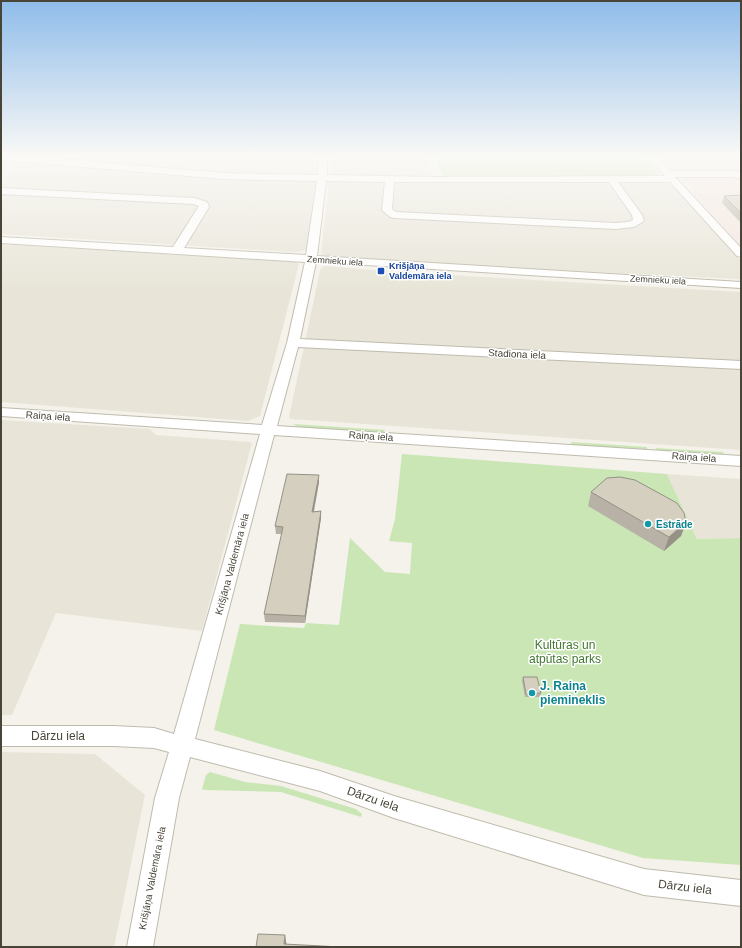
<svg xmlns="http://www.w3.org/2000/svg" width="742" height="948" font-family="Arial,sans-serif">
  <rect width="100%" height="100%" fill="#f4f2ea"/>
  <path fill="#e8e5d8" d="M22,157H315L313,175H226Z
    M333,157H424L433,175L430,177L331,175Z
    M1,159L311,180L315,182L306,249L302,251L293,252L1,234Z
    M332,181L667,182L671,183L741,261V279L506,268L326,256L321,254L329,182Z
    M1,244L295,262L299,264L260,416L248,421L1,402Z
    M325,266L396,272L741,292V450L291,419L289,417L320,271L322,267Z
    M1,420L150,429L156,435L250,442L252,443L202,631L56,613L12,715H1Z
    M667,474L741,479V538L697,539Z
    M1,752L95,754L145,795L114,947H1Z"/>
  <path fill="#f4e4de" d="M661,157H741V246Z"/>
  <path fill="#cae6b5" d="M435,157H644L660,176L443,178Z
    M293,424L385,430L383,433L298,427Z
    M571,442L647,447V449L572,445Z
    M655,448L723,452L724,454L658,451Z
    M402,454L667,474L697,539L741,538V865L643,858L214,730L240,624L304,628L306,623L339,625L350,538L385,572L410,574L412,543L389,541L395,519Z
    M210,772L245,782L281,786L356,809L362,814L361,817L281,792L205,790L202,789L206,775Z"/>
  <g fill="none" stroke-linecap="round" stroke-linejoin="round">
    <g stroke="#bfbbad" stroke-width="2">
      <path id="street" d="M1,157H36L224,173L318,175L319,157H327V175L437,177L665,176L648,157H657L670,171H735L741,173V179L734,177H675L741,248V257L737,256L670,182H618L642,215L644,221L634,227L616,229L394,218L390,217L382,210L385,182L326,181L317,256L741,282V288L316,262L300,339L741,361V369L298,347L277,426L741,456V466L274,435L195,739L320,771L394,796L644,869L741,880V906L644,895L394,818L320,791L190,757L179,798L153,947H127L155,798L169,752L154,748L114,746H1V726H114L154,728L174,734L260,434L1,416V408L262,425L287,343L305,262L1,243V237L173,247L199,206L193,204L1,194V188L194,198L207,202L209,207L184,248L306,255L317,181L224,179L1,160ZM394,182H609L632,215L633,220L628,222L616,223L396,212L392,209Z"/>
    </g>
    <use href="#street" fill="#fff" fill-rule="evenodd"/>
  </g>
  <path fill="#b7b2a5" d="M741,195V223L722,203L724,196Z
    M319,482L314,512L321,511V518L305,623L265,622L264,614L282,534H276L275,526Z
    M591,492L686,522L681,536L664,551L588,506Z
    M523,677L541,693L540,697H525L522,681Z"/>
  <path fill="#959186" d="M319,475V482L312,519V512Z
    M321,511V518L305,623V616Z
    M686,522L681,536L664,551L669,537Z
    M285,935L287,947L284,944Z"/>
  <path fill="#d5cfc0" stroke="#959186" d="M741,195V213L724,196Z
    M287,474L319,475L312,512L321,511L305,616L264,614L283,527L275,526Z
    M620,477L635,480L677,503L684,513L686,522L669,537L591,492L607,478Z
    M523,677H537L541,693L526,694Z
    M258,934L285,935L284,944L341,947H256Z"/>
  <linearGradient id="sky" x2="0" y2="1"><stop stop-color="#8fbcea"/><stop offset="0.54" stop-color="#faf9f6"/><stop offset="1" stop-color="#faf9f6" stop-opacity="0"/></linearGradient>
  <rect width="742" height="290" fill="url(#sky)"/>
  <rect fill="#1a4fb4" stroke="#fff" stroke-width="1.5" x="377" y="267" width="8" height="8" rx="2"/>
  <g fill="#0f9aa8" stroke="#fff" stroke-width="1.5">
    <circle cx="648" cy="524" r="4"/>
    <circle cx="532" cy="693" r="4"/>
  </g>
  <g text-anchor="middle" dominant-baseline="central" stroke-width="3" stroke-linejoin="round" paint-order="stroke">
    <g font-size="9" fill="#484438" stroke="#fff">
      <text transform="translate(335 261) rotate(4)">Zemnieku iela</text>
      <text transform="translate(658 280) rotate(3)">Zemnieku iela</text>
    </g>
    <g font-size="9" font-weight="bold" fill="#164399" stroke="#fff" text-anchor="start">
      <text x="389" y="266">Krišjāņa<tspan x="389" dy="10">Valdemāra iela</tspan></text>
    </g>
    <g font-size="10" fill="#484438" stroke="#fff">
      <text transform="translate(517 354) rotate(3)">Stadiona iela</text>
      <text transform="translate(48 416) rotate(4)">Raiņa iela</text>
      <text transform="translate(371 436) rotate(4)">Raiņa iela</text>
      <text transform="translate(694 457) rotate(4)">Raiņa iela</text>
      <text transform="translate(232 564) rotate(-75)">Krišjāņa Valdemāra iela</text>
      <text transform="translate(152 878) rotate(-79)">Krišjāņa Valdemāra iela</text>
    </g>
    <g font-size="10" font-weight="bold" fill="#0d838f" stroke="#fff" text-anchor="start">
      <text x="656" y="524">Estrāde</text>
    </g>
    <g font-size="12" fill="#41772e" stroke="#fff">
      <text x="565" y="645">Kultūras un<tspan x="565" dy="14">atpūtas parks</tspan></text>
    </g>
    <g font-size="12" font-weight="bold" fill="#0d838f" stroke="#fff" text-anchor="start">
      <text x="540" y="686">J. Raiņa<tspan x="540" dy="14">piemineklis</tspan></text>
    </g>
    <g font-size="12" fill="#484438" stroke="#fff">
      <text x="58" y="736">Dārzu iela</text>
      <text transform="translate(373 799) rotate(19)">Dārzu iela</text>
      <text transform="translate(685 887) rotate(7)">Dārzu iela</text>
    </g>
  </g>
  <rect width="742" height="948" fill="none" stroke="#484438" stroke-width="4"/>
</svg>
